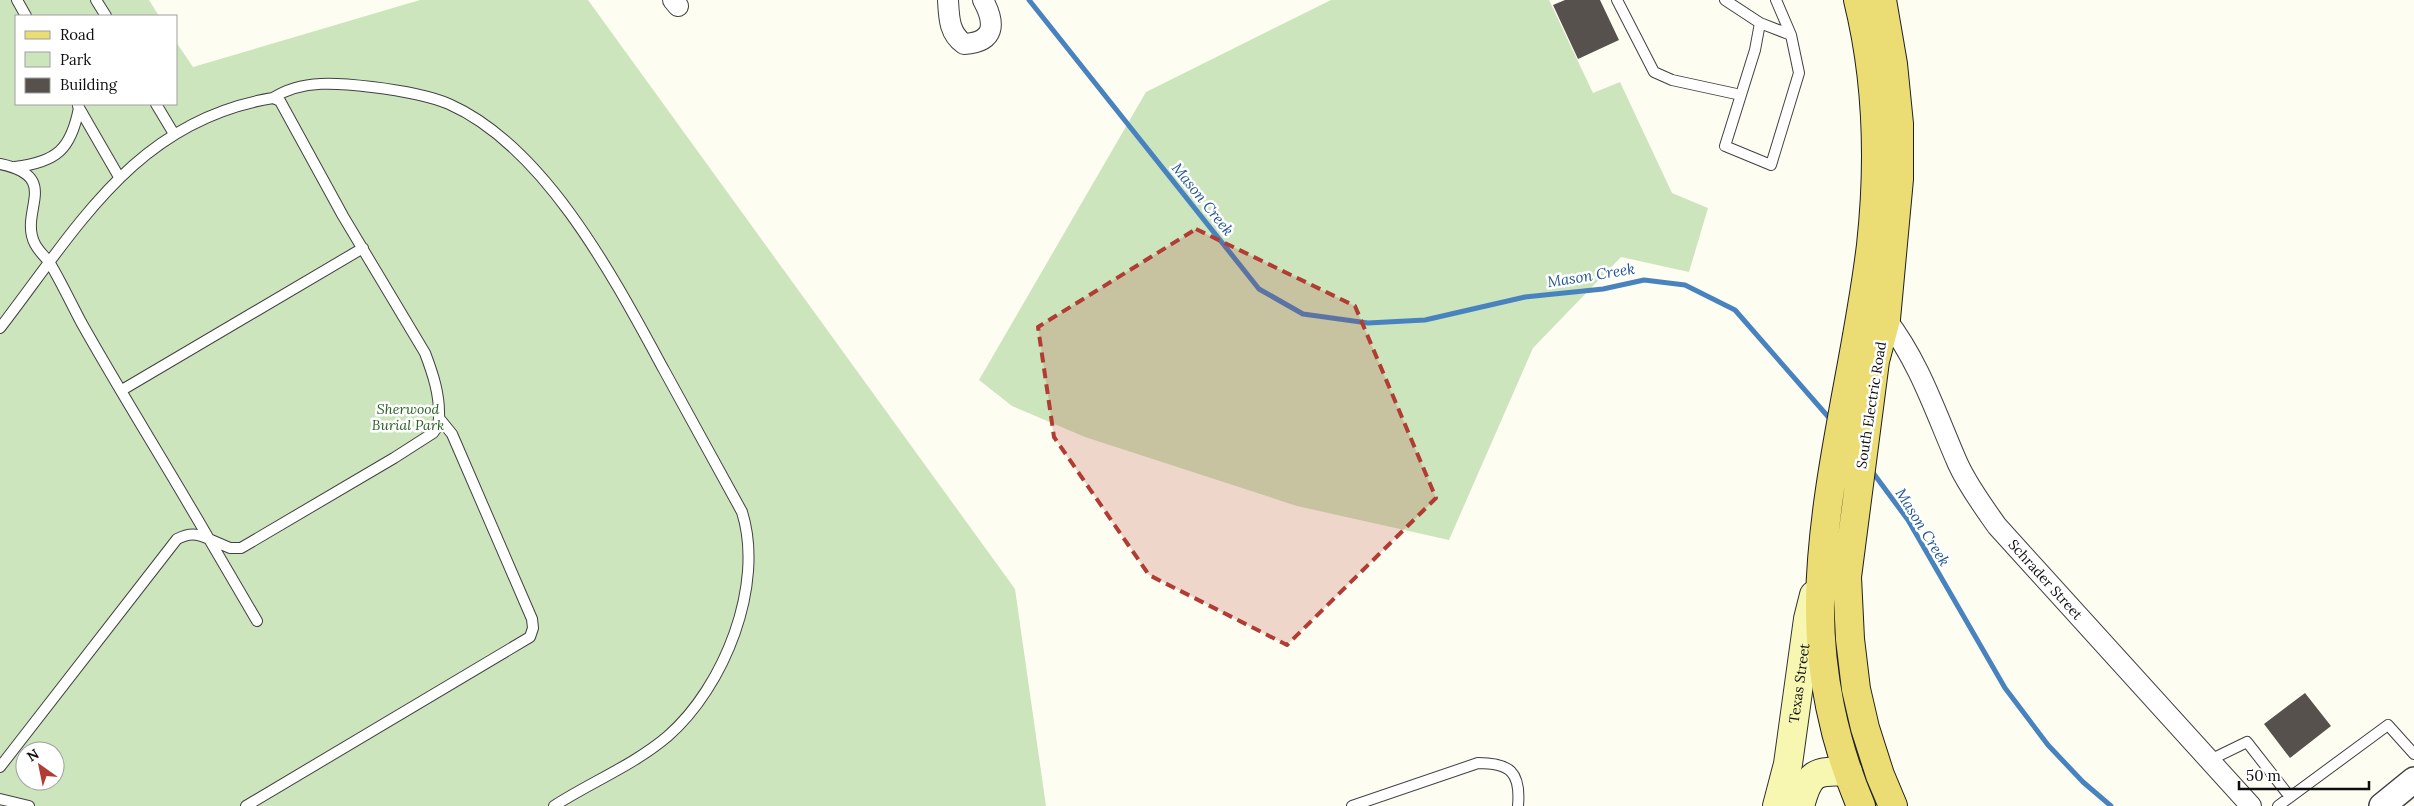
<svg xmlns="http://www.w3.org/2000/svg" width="2414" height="806" font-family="Lora,serif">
  <rect width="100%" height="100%" fill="#fefdf1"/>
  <path fill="#cde5bd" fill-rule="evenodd" d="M0,0H149L159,16H16V104H176V42L193,67L420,0H588L1015,589L1046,806H0ZM25,751H55V781H25Z
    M1331,0H1549L1593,93L1620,82L1672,193L1708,208L1689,272L1621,257L1533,348L1449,540L1297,506L1085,437L1012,406L979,380L1146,92Z"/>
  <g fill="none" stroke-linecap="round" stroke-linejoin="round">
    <path stroke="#4883c0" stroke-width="5" d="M1029,0L1259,289L1303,314L1368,323L1425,320L1525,297L1603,289L1644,280L1685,285L1735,310L1831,420
      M1871,470L1908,520L2005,688L2048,745L2083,782L2111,806"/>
  </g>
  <path fill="#56514c" d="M1565,0H1600L1619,40L1578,59L1553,5Z
    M2305,693L2331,726L2290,758L2264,724Z"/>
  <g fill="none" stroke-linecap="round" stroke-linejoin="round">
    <g stroke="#414141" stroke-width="12">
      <path id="service" d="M17,0L26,16
        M96,0L106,16
        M1617,0L1654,72L1672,80L1741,95
        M1725,0L1760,23L1791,35L1799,73L1771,165L1725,146L1755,50L1760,23
        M1776,0L1791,35
        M273,98C302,79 339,83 372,87C397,90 425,94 449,104C546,147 615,280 664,370C690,417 716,464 742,512C765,585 724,687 668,736C634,765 591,782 554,806
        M156,104L174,134
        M78,106L119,177
        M0,164C63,177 18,211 35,244C39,252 46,257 51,265C62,284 71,303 81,322C122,395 167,466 209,539L230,548H241L394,458L433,433L438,426L439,418
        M15,167C57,162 71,149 79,108
        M0,328C78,227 136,120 273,98L280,101L343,216L425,353C433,374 440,395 439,418L452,434L532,619L533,628L530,637L246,806
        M122,390L363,248
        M2210,760L2247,742L2290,797
        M0,767L177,539C189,533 196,533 209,539L257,621
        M0,799L29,806
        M1352,806L1478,763C1510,763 1521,772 1518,806
        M2278,806L2388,725L2414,754"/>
    </g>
    <g stroke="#414141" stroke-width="22">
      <g id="minor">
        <path d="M673,0L678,6"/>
        <path d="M948,0C949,18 949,33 964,44C995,42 996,24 983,0"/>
        <path id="s1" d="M1886,319C1920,363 1936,414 1958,464C1968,486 1983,506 1997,526L2251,806"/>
      </g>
    </g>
    <g stroke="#414141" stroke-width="28">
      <path id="tertiary" d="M2382,806L2414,780"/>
    </g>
    <g stroke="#303030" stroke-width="30">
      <g id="secondary">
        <path id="s2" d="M1777,806L1788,764L1808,619L1814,595"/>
        <path d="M1800,806C1809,773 1814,770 1848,772"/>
      </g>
    </g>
    <g stroke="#1f1f1f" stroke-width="30">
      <path id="primary" d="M1858,0C1878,81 1880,162 1871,245C1857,363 1822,483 1820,602C1819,671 1834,743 1861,806
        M1882,0L1893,64L1899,124V179L1886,319L1875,361L1847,577L1850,639L1856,689L1865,728L1880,775L1893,806"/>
    </g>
    <use href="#service" stroke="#fff" stroke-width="10"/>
    <use href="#minor" stroke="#fff" stroke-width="20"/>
    <use href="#tertiary" stroke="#fff" stroke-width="25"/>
    <use href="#secondary" stroke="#f7f7b2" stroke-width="28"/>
    <use href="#primary" stroke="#ebdc73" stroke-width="28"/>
  </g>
  <path fill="#b13c33" fill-opacity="0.2" stroke="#b13c33" stroke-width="4" stroke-dasharray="10 6" stroke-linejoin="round" d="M1196,229L1355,306L1436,498L1287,645L1149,575L1054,437L1038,327Z"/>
  <g text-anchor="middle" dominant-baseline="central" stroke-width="5" stroke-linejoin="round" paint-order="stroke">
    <g font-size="14" fill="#0e0e0e" stroke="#fff">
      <text transform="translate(1871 405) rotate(-81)">South Electric Road</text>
      <text stroke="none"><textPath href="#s1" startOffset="308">Schrader Street</textPath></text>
      <text stroke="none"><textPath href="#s2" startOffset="125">Texas Street</textPath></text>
    </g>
    <g font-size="14" font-style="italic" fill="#2a6025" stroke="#fff">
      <text x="408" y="409">Sherwood<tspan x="408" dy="16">Burial Park</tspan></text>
    </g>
    <g font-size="15" font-style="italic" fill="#235695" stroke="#fff">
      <text transform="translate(1203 199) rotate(51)">Mason Creek</text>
      <text transform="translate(1591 275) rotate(-9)">Mason Creek</text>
      <text transform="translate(1923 527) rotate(58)">Mason Creek</text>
    </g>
  </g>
  <rect x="15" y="15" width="162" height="90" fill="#ffffff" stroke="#9f9f9f"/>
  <rect x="25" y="31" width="25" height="8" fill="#ebdc73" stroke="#9f9f9f"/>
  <text x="60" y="40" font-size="15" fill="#0e0e0e">Road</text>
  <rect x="25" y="52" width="25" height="15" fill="#cde5bd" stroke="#9f9f9f"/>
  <text x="60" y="65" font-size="15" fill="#0e0e0e">Park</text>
  <rect x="25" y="78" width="25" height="15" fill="#56514c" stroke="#9f9f9f"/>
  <text x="60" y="90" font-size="15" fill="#0e0e0e">Building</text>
  <g transform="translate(40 766) rotate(327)"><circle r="24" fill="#ffffff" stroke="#9f9f9f"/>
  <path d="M0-4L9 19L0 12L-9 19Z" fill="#b13c33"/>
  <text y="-8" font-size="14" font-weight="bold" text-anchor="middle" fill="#0e0e0e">N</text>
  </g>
  <path d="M2239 781v8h130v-8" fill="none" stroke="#0e0e0e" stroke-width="2.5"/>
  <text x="2246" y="781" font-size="15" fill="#0e0e0e" stroke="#ffffff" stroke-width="4" paint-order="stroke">50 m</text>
</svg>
